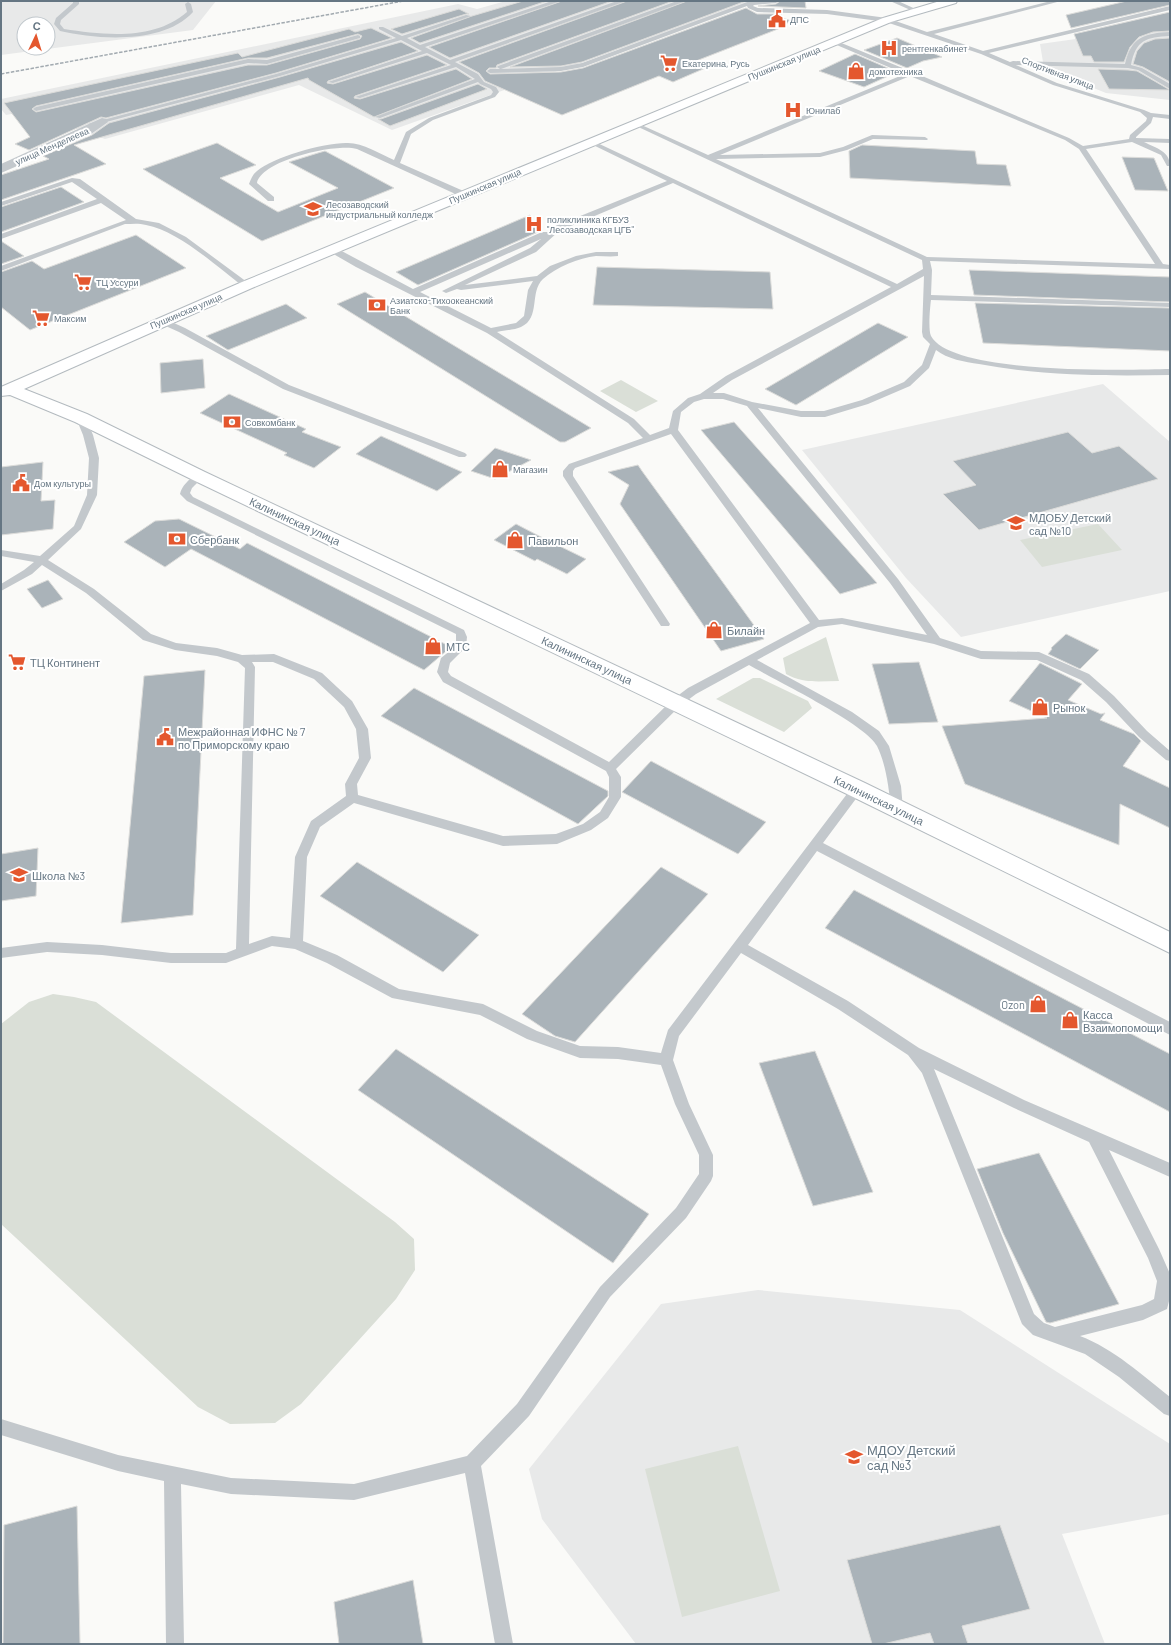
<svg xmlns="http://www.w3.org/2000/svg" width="1171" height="1645" font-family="Barlow,sans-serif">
  <rect width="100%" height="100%" fill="#fafaf8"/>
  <path fill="#e8e9e9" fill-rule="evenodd" d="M1,1H216L193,30L1,55ZM24,24H48V48H24Z
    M506,1H754L392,130L299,85L105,139L28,111L6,115L1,109V99L458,4L477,9Z
    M1155,28L1170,29V100L1106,93L1044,68L1040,44Z
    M1103,384L1170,442V591L961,637L906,578L802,450Z
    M758,1290L960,1310L1170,1444V1514L1062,1534L1105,1644H636L542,1519L529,1469L661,1304Z"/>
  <path fill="#dadfd7" d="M621,380L658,401L636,412L600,391Z
    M1098,524L1122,550L1042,567L1020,540Z
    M826,637L839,681C820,681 803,684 786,674L783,658Z
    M753,678H760L808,701L812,708L784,732L716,699Z
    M53,994L74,997L96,1002L395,1222L414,1239L415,1270L396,1299L301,1404L275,1423L230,1424L198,1407L1,1224V1024L29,1002Z
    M738,1446L780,1591L682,1617L645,1469Z"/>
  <path fill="#aab3b9" stroke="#dcdcda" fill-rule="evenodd" d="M523,1H547L420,43L411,38L472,16Z
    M562,1H612L450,58L429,47Z
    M627,1H673L497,65L496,68H489L486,71L490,74L561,72L583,68L746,8L757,14H782L776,16L792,21L780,26L783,27L696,61L710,66L673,82L659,76L562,115L485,81L479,73L459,62Z
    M687,1H746L582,62L561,66L510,67Z
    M780,1H805L806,8L758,6L776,4Z
    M1127,1H1170V5L1071,28L1066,15Z
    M459,9L469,14H466L402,34L391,29Z
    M1170,12V31L1153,32L1139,37L1130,47L1124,62H1094L1091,56H1083L1074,34Z
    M371,28L392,38L276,73L106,118L101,117L29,150L15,144L30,137L4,103L238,53L242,57L349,29L355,32ZM358,34L362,36L360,39L267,65H248L36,112L32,109L36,106L248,58H267Z
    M897,38L942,57L923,61L907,68L864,50Z
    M1170,38V82L1143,67L1133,64L1137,51L1144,43L1155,39Z
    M401,42L418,51L328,81L327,83L333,84L427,55L447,65L355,96L354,98L360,99L456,69L472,79L374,117L309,80L308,78L74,145L106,164L1,200V175L49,159L43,156L92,135L109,123L280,77Z
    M855,54L897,72L864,87L819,71Z
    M1098,69L1128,70L1137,71L1170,90L1109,89Z
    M478,84L487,89L390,126L378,119H381Z
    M217,143L256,165L220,178L278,212L338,188L289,162L318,153L325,151L394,188L262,241L143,169Z
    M862,145L975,151L977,164L1006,165L1011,186L850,178L849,151Z
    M1122,157L1154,158L1168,191L1135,190Z
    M61,187L84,202L1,232V207Z
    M530,215L538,232L418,285L396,272Z
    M136,235L186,268L30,330L1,307V272L32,261L44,269Z
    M1,241L24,256L1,264Z
    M597,267L770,272L773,309L593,305Z
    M969,270L1170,277V302L974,295Z
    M365,292L591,428L565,442H560L337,304Z
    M975,303L1170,308V351L983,343Z
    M286,304L307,318L228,350L206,336Z
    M878,323L908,337L796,405L765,389Z
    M203,359L205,388L161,393L160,363Z
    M229,394L306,429L302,432L341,447L314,468L284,455L287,453L200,413Z
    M734,422L877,583L840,594L701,430Z
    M1068,432L1092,453L1119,446L1158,479L979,530L943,494L976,485L953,461Z
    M381,436L462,472L437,491L356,454Z
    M495,448L531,460L495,479L471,471Z
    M43,462L41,501L55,500L53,529L1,535V467Z
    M638,465L642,471L764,639L721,651L620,504L629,485L608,472Z
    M179,519L240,549L247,543L451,647L424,670L191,549L165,567L124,542L155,521Z
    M516,524L539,536L586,559L567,574L537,559L535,561L494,540Z
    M48,580L63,599L42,608L27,589Z
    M1066,634L1099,650L1080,669L1048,654L1052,649L1051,648Z
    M919,662L938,722L889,724L872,664Z
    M1040,663L1082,684L1068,700L1101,714L1105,713L1100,720L1134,734L1141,741L1123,766L1170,788V828L1120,804L1119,845L965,784L942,726L1047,718L1009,701Z
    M205,670L193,915L121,923L144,676Z
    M414,688L608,791V796L578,824L381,716Z
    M651,761L766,822L738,854L622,792Z
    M38,848L36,896L1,901V854Z
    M357,862L479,935L443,972L320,896Z
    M661,867L708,894L575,1042L555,1036L522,1014Z
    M854,890L1170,1054V1112L825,928Z
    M396,1049L649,1214L613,1263L358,1090Z
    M815,1051L873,1192L813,1206L759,1063Z
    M1039,1153L1119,1304L1050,1323L1046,1322L1003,1233L977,1169Z
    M77,1506L80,1644H3L4,1525Z
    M1000,1525L1030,1609L962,1626L968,1644H934L930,1633L883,1644H872L847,1560Z
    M413,1580L423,1644H339L334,1602Z"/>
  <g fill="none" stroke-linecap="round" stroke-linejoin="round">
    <g stroke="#b3babf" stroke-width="2">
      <path id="secondary" d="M940,1H957L956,3L891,22L252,288L24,389L87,414L205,472L865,783L1170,932V953L849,795L193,480L75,422L10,395L1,396V387L242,282L883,18Z"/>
    </g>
    <path fill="#c3c8cc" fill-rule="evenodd" d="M73,1H79V4L61,20L60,24L64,29C104,35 154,41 187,12L185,4L188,2L191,4L193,12C164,44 99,40 60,31L54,24L56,18L73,3Z
      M552,1H561L425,47L450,60L617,1H626L455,62L478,74L484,82L496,87L499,92L495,97L433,120L411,134L400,163L468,193V197H462L357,149C336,143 262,160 257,183L274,197V201H268L249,184C251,179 253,174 257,171C273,157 326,142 348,143C363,143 380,154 394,160L406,132L429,118L491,95L493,92L491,89L480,84L478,82L380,118L375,117L475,79L456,67L360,98L355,97L451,65L427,53L333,83L328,82L422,51L401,40L280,76L91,126L88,124L276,74L396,38L379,29V27H383L402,36L466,15L471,16L407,38L420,45Z
      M677,1H686L501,69L561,67L582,63L750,1H779L776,3L754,5L753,6L758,8L827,10L887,18L927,32L1051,1H1061L934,34L983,51L1170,6V10L989,53L1010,62L1013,61L1125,64C1131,37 1145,33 1170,32V36C1146,37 1136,40 1131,65L1142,68L1170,84V89L1138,70L1128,68L1016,65L1057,83L1144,110L1151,113L1170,115V119L1153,117L1151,123L1136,137V138L1170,139V143L1144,142C1156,148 1170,151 1170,166H1167L1161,155L1132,142L1086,149L1163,264L1170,265V269L930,261L932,270L931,295L1170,303V307L931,300C930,307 928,330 931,336C952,375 1127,370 1170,369V375C1106,376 1042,376 979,364C965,362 947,359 936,350L929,368L910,386L868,404L825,417H801L758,408L898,579L940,638L981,651L1039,652L1089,674L1114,696L1147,731L1170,751V761L1166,760L1139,737L1106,702L1081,680L1037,660L981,659L934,644L842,624L818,627L757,660L852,712L879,731L889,746L901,786L903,809L901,812L897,813L893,812L891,809C889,789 886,764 877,746C866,724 775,680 749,665L696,694L680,706L616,769L621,777V797L608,818L591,830L557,844L503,846L354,803L320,827L307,857L303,941L337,955L399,989L483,1004L537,1031L580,1046L618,1047L661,1053L668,1030L853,786L857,785L861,786L863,789L861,792L823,843L1170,1022V1035L817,851L748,945L848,1001L919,1048L1024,1100L1170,1163V1177L1109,1150L1159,1249L1170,1274V1297L1167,1309L1143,1320L1080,1336C1114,1349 1142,1375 1170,1397V1416L1164,1414L1119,1377L1085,1354L1033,1335L1022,1324L922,1073L908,1055L838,1009L741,953L679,1036L673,1060L689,1104L713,1155V1176L711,1181L686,1218L610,1297L529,1416L481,1466L513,1644H495L465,1473L354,1500L231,1494L181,1484L184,1644H166L164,1481L118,1471L1,1435V1419L118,1455L231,1478L354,1484L467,1456L517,1404L600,1287L676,1208L699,1174V1155L675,1104L661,1065L618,1059L580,1058L527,1039L480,1015L392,998L327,963L295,949L272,946L226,963H171L102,955L47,952L1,958V948L47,942L102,945L171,953H226L236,949L245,668L238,662L217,656L175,650L143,640L86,593L42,565L32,574L1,591V584L24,570L34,562L1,556V550L40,556L74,526L87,495L89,458L83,435L76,418L81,415L86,418L93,435L99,458L97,495L81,529L48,560L94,589L151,634L176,643L217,648L242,655L274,654L322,673L352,701L368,729L371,758L357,784L358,795L503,836L556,834L583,824L600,812L609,797V777L606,771L443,682L437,672L441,658L456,646V634L187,501L180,494C182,485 189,480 196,474H202L204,476L192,488L190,493L193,497L464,630L467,637L466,647L450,663L448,672L451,676L609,762L672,700L688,688L810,623L671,434L575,468L573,471V476L670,624L669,626H661L563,476V471L569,464L643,438L628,423L487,333L356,267L330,252V248H336L413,289L542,232H548L553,227L667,181L589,143L588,142L591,140L897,284L923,269L922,260L632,124L637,123L708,155L905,74L832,43V41L834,40L910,71L914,72L915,73L1069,138L1083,146L1129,139L1130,135L1146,121L1147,118L1140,112L1053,85L981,54L886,22L827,14L757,12L748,8L747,6L583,67L561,71L490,73L487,71L490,69H500L497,67L498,66ZM910,76L1065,140L1079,149L1155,264L927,257L716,159L820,157L847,150L873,139L927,140L928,139L925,137L872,135L843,147L820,153L720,155ZM673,183L891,287L726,376L700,394L688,398L673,411L669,428L650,435L634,419L497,332C505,330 515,330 521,327C541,318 529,292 543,279C556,267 579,258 596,256C603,256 611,257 618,256V252H596L576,256L550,266L537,276L465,285L536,252L559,231ZM541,239L530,248L442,291L446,293L457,289L461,290L533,281L528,290L524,316L516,323L491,328L420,292ZM924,276L922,332L923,337L930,344L922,365L904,382L862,400L824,411H801L752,402L724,393H713L732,380ZM704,399H723L747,406L890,583L927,635L842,618L819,620L678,430L681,412L694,402ZM252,662H273L314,679L344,707L356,729L359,758L345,784L346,796L311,821L295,857L290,938L272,936L249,944L255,667ZM934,1069L1014,1108L1089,1142L1148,1258L1157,1281L1154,1299L1142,1305L1055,1327L1044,1323L1034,1314Z
      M890,1H898L920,11L915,12Z
      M358,35L360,36V38L267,64L248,63L36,111L33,109L36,107L248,59L267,60Z
      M72,178L80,179L136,219L159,223L186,237L251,285L247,287H244C217,267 179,231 146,225C139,223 132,224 125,224L1,271V266L126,220L101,203L1,239V234L97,199L72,182L1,206V202Z
      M159,319H165L185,328L289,385L465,453L467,455L465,457H459L283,389L179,332L159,323L158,321Z"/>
    <path fill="#c3c8cc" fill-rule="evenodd" d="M102,118L106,119L108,122L91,134L1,173V164Z"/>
    <use href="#secondary" fill="#fff" fill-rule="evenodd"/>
    <path stroke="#a2aab0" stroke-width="1.5" stroke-dasharray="3.5 1.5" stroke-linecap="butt" d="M1,74L403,1"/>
  </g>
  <defs>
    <g id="civic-bare" transform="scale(1.38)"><path d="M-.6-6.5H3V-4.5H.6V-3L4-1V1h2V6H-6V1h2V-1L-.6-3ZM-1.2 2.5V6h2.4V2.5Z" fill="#e4572e" stroke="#fff" stroke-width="2.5" paint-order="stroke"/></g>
    <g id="hospital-bare" transform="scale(1.38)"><path d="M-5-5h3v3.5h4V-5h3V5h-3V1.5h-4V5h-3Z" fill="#e4572e" stroke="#fff" stroke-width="2.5" paint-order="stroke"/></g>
    <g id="supermarket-bare" transform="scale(1.38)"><path d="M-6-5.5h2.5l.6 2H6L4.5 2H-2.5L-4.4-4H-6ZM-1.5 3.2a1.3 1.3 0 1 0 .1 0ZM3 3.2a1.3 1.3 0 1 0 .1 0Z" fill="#e4572e" stroke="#fff" stroke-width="2.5" paint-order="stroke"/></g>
    <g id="shop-bare" transform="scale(1.38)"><path d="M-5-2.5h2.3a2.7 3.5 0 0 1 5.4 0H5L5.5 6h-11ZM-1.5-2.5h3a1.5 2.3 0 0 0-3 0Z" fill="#e4572e" stroke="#fff" stroke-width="2.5" paint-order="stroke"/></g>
    <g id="university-bare" transform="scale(1.38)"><path d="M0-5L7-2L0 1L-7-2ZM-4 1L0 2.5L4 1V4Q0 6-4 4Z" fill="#e4572e" stroke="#fff" stroke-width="2.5" paint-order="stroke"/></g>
    <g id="bank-bare" transform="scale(1.38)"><path d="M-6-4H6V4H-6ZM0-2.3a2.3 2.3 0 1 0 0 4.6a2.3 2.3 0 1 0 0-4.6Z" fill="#e4572e" stroke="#fff" stroke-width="2.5" paint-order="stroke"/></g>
    <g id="school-bare" transform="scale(1.38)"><path d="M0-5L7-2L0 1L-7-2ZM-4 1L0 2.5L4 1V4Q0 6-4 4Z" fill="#e4572e" stroke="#fff" stroke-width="2.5" paint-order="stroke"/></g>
  </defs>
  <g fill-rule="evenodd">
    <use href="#civic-bare" x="777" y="19"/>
    <use href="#hospital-bare" x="889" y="48"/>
    <use href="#supermarket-bare" x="669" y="63"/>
    <use href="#shop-bare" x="856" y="71"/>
    <use href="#hospital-bare" x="793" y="110"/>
    <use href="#university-bare" x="313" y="209"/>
    <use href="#hospital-bare" x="534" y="224"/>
    <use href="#supermarket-bare" x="83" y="282"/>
    <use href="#bank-bare" x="377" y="305"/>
    <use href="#supermarket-bare" x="41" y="318"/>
    <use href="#bank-bare" x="232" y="422"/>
    <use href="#shop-bare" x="500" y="469"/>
    <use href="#civic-bare" x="21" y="483"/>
    <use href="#school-bare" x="1016" y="523"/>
    <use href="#bank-bare" x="177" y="539"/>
    <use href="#shop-bare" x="515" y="540"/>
    <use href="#shop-bare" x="714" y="630"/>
    <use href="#shop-bare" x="433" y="646"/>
    <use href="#supermarket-bare" x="17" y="662"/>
    <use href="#shop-bare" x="1040" y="707"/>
    <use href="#civic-bare" x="165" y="737"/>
    <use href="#school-bare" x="19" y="875"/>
    <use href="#shop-bare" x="1038" y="1004"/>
    <use href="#shop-bare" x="1070" y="1020"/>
    <use href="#school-bare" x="854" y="1457"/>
  </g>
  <g text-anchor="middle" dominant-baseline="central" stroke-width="4" stroke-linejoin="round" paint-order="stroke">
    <g font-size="9" fill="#657683" stroke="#fff" text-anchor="start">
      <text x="790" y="19">ДПС</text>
      <text x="902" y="48">рентгенкабинет</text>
      <text x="682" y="63">Екатерина, Русь</text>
      <text x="869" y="71">домотехника</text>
      <text x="806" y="110">Юнилаб</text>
      <text x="326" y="204">Лесозаводский<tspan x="326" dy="10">индустриальный колледж</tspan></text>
      <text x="547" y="219">поликлиника КГБУЗ<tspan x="547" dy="10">"Лесозаводская ЦГБ"</tspan></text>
      <text x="96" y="282">ТЦ Уссури</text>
      <text x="390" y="300">Азиатско-Тихоокеанский<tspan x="390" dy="10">Банк</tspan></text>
      <text x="54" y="318">Максим</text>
      <text x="245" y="422">Совкомбанк</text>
      <text x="513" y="469">Магазин</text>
      <text x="34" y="483">Дом культуры</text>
    </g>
    <g font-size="9" fill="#657683" stroke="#fff">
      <text transform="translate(784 63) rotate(-22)">Пушкинская улица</text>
      <text transform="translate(1058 73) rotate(21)">Спортивная улица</text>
      <text transform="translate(52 146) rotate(-24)">улица Менделеева</text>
      <text transform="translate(485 186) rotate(-23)">Пушкинская улица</text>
      <text transform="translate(186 311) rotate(-23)">Пушкинская улица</text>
    </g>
    <g font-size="11" fill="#657683" stroke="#fff" text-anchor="start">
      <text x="1029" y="517">МДОБУ Детский<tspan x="1029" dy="13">сад №10</tspan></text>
      <text x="190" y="539">Сбербанк</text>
      <text x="528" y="540">Павильон</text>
      <text x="727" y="630">Билайн</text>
      <text x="446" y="646">МТС</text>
      <text x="30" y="662">ТЦ Континент</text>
      <text x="1053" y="707">Рынок</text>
      <text x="178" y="731">Межрайонная ИФНС № 7<tspan x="178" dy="13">по Приморскому краю</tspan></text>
      <text x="32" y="875">Школа №3</text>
      <text x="1025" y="1004" text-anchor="end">Ozon</text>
      <text x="1083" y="1014">Касса<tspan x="1083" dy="13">Взаимопомощи</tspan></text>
    </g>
    <g font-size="11" fill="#657683" stroke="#fff">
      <text transform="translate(295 521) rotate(25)">Калининская улица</text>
      <text transform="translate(587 660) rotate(25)">Калининская улица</text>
      <text transform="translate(879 800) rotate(26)">Калининская улица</text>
    </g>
    <g font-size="13" fill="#657683" stroke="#fff" text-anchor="start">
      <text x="867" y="1450">МДОУ Детский<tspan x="867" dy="15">сад №3</tspan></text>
    </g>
  </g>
  <rect width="1171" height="1645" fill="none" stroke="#657683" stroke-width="4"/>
  <g transform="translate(36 36) rotate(4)"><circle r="19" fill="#ffffff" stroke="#c1c8cd"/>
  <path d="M0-3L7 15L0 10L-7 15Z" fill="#e4572e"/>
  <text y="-6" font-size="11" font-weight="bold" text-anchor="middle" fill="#657683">С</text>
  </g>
</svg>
